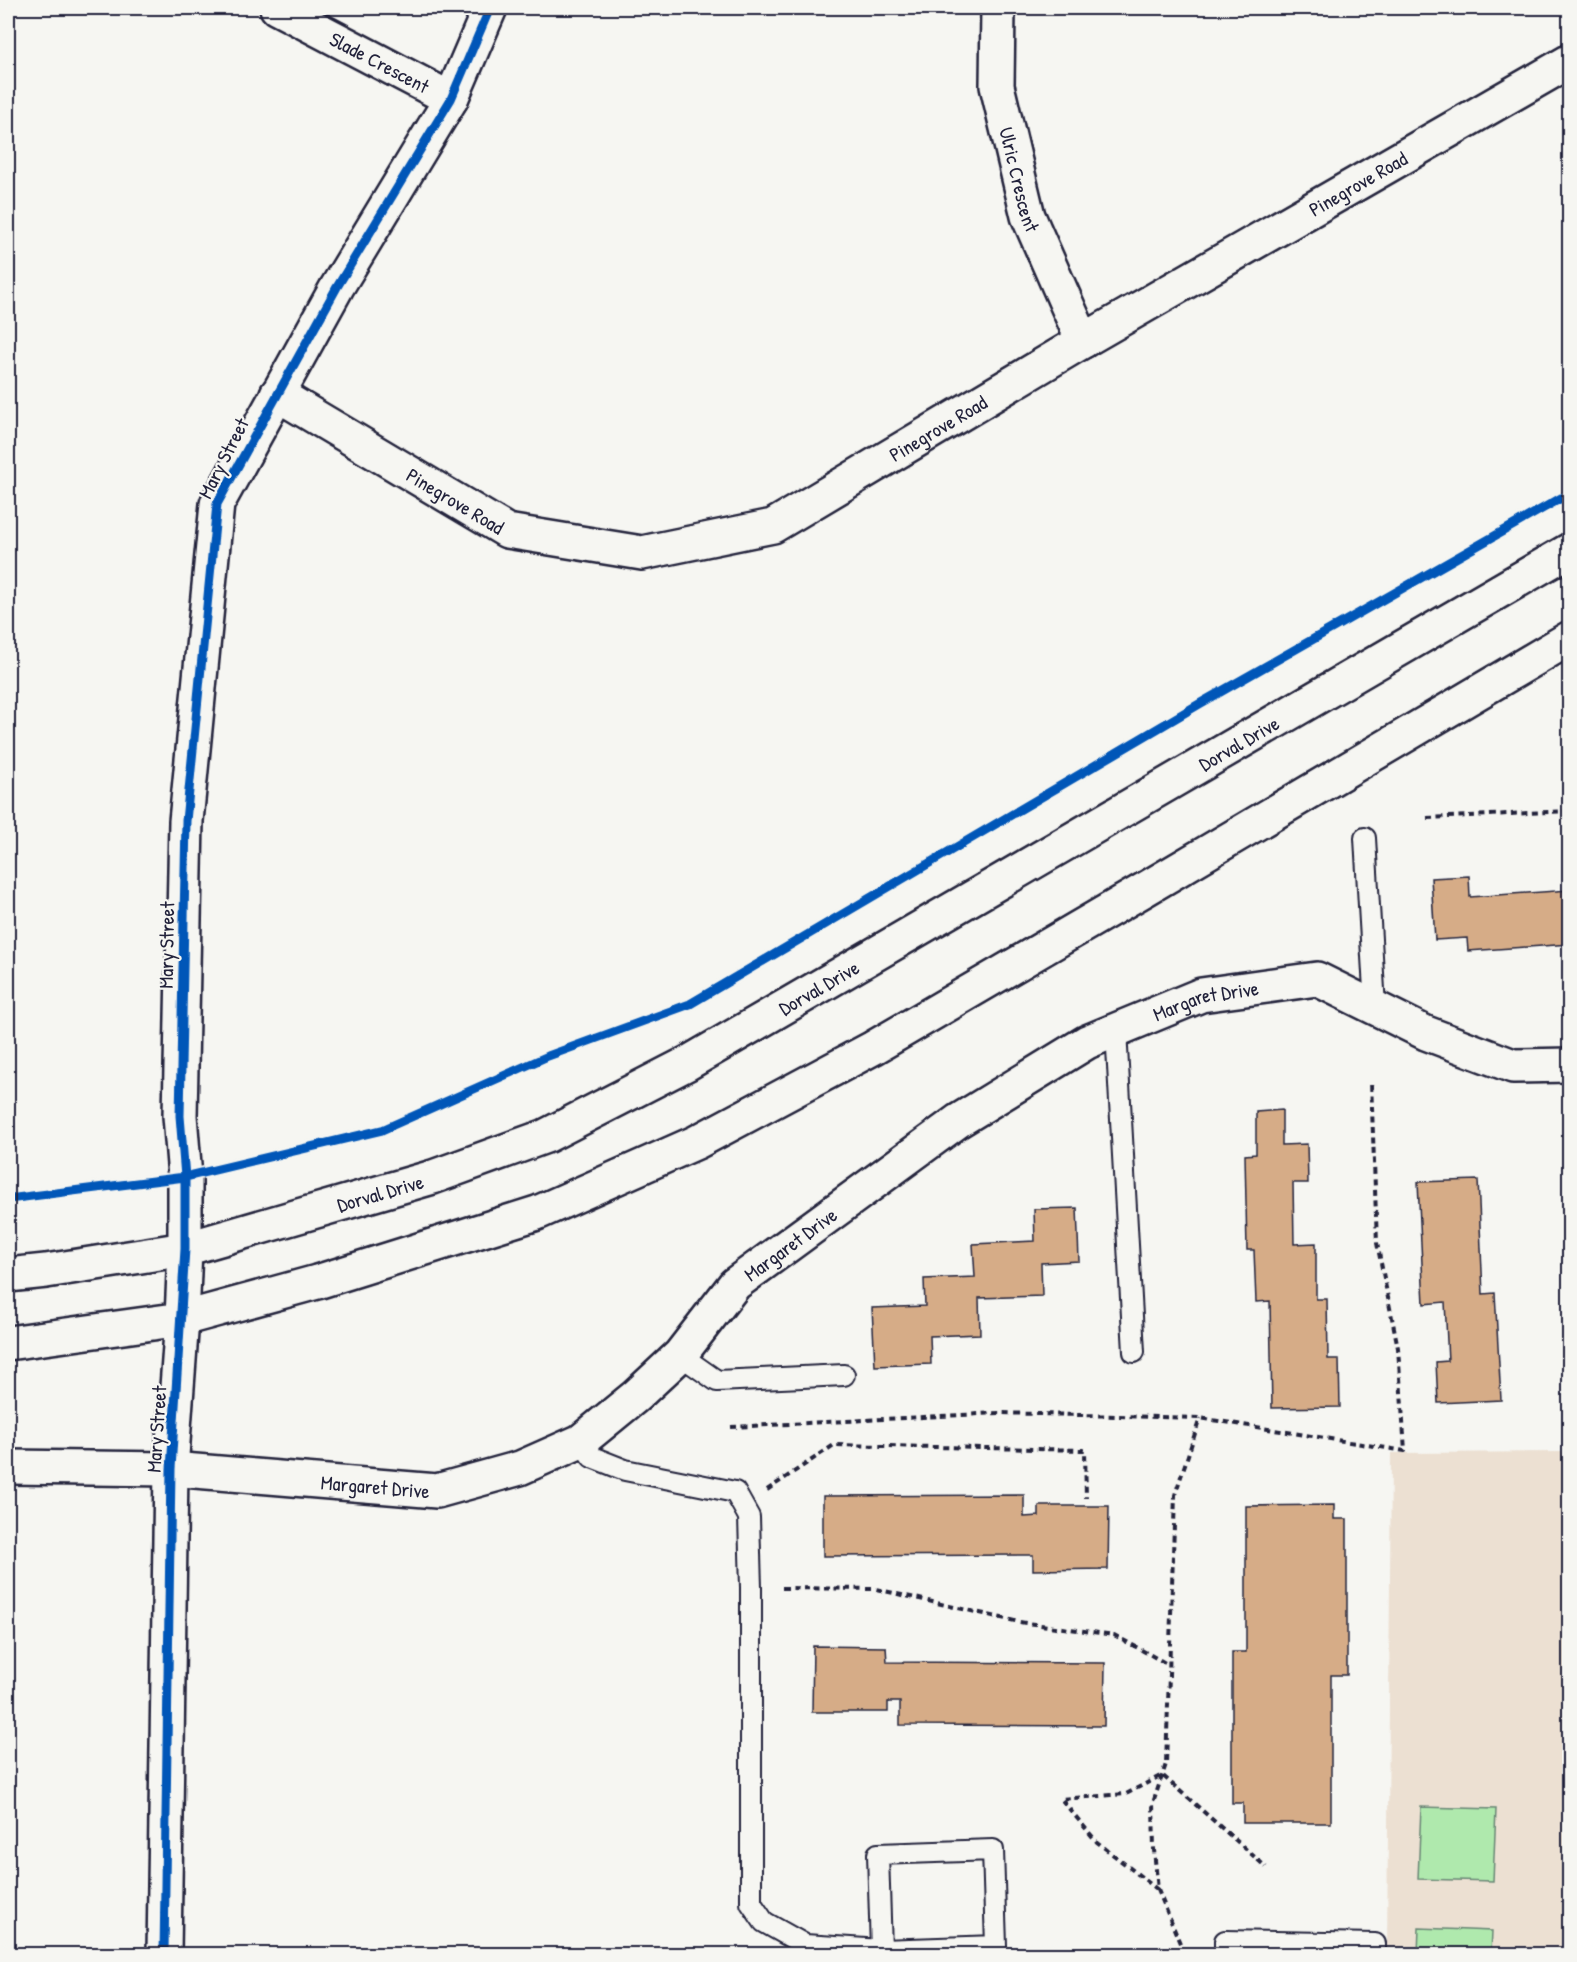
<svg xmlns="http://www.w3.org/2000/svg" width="1577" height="1962" font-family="'Patrick Hand',sans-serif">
  <rect width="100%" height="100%" fill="#f6f6f2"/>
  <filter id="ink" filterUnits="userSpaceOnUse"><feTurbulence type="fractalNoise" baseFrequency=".0167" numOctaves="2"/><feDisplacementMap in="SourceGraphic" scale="12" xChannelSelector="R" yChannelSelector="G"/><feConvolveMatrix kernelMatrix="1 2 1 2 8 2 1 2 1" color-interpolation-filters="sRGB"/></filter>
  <g filter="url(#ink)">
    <path fill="#ece0d2" d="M1569,1452V1954H1387L1391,1453Z"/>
    <path fill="#afe9ad" stroke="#688674" stroke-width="1.5" d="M1421,1807L1496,1809L1493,1881L1418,1879Z
      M1419,1928L1492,1931L1491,1954H1418Z"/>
    <path fill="#d6ac87" stroke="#22223b" stroke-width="1.5" d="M1469,876L1470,897L1570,890V944L1468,951L1467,938L1435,940L1431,878Z
      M1282,1110V1145L1307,1144L1308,1183H1293L1294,1244L1316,1243V1299H1327L1328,1359H1339L1340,1407L1272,1408L1270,1301L1256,1302L1254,1250H1247L1245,1155L1256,1154V1112Z
      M1570,1179V1231L1565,1180Z
      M1478,1180L1483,1294L1495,1293L1501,1400L1438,1403L1436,1362L1448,1361L1445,1302L1424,1304L1418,1182Z
      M1077,1208L1079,1261L1041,1263L1042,1296L979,1298L980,1334L930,1336L931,1364L875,1366L872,1308L925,1306L924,1279L975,1277L973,1244L1035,1241L1034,1209Z
      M1024,1495V1517L1039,1516V1506H1109L1108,1569L1033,1570V1555L823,1556V1496Z
      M1334,1505V1519H1347V1675H1331V1823H1243V1803H1232V1652H1246V1506Z
      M813,1646L886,1647L887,1662L1105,1663L1104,1726L900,1725V1702H888V1712H812Z"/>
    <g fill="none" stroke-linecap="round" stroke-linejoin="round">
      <g stroke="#22223b" stroke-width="24">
        <path id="service" d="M1365,838L1375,1007
          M1116,1030L1134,1352
          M680,1355L717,1381L844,1375
          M581,1441L592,1457L625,1470L735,1492L749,1517L751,1588V1903L764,1922L805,1945L881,1950L996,1946L993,1850L878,1854L881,1950
          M1225,1954V1941L1375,1944V1954"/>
      </g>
      <g stroke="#22223b" stroke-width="38">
        <g id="minor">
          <path id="s1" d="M277,8L451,99"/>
          <path id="s2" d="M998,8L997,86L1028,216L1083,341"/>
          <path id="s3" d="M277,394L507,531L642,553L773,526L1083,341L1570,61"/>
          <path id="s4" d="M8,1467L171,1469L437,1491L520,1468L581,1441L636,1396L680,1355L735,1284L958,1121L1087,1042L1201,995L1317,979L1426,1033L1513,1066L1570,1065"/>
          <path d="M164,1954L171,1469L182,1319"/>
        </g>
      </g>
      <g stroke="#22223b" stroke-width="38">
        <path id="tertiary" d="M182,1319L185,1249V1177L180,1116L186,821L217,504L337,287L451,99L490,8"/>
      </g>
      <g stroke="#22223b" stroke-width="38">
        <g id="secondary">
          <path id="s5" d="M8,1275L46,1271L185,1249L433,1177L546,1136L688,1063L1570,550"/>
          <path d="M8,1343L182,1319L317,1282L537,1213L697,1142L873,1048L1147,888L1570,638"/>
        </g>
      </g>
      <path stroke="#22223b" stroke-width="4" stroke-dasharray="6 4.5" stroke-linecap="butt" d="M1427,818L1570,811
        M731,1427L999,1413L1200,1418L1405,1451L1398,1348L1377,1243L1371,1081
        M767,1490L834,1445L1085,1450L1086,1498
        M782,1588L876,1589L1019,1622L1114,1635L1169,1665
        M1158,1890L1097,1842L1061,1799L1126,1794L1162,1775L1266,1867
        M1184,1953L1158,1890L1154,1850L1153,1803L1166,1764L1175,1495L1200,1418"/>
      <use href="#service" stroke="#f6f6f2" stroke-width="20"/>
      <use href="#minor" stroke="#f6f6f2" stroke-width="33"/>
      <use href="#tertiary" stroke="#f6f6f2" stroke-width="33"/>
      <use href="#secondary" stroke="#f6f6f2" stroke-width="33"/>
      <g stroke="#f6f6f2" stroke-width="13">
        <path id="cycleway" d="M8,1199L185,1177L382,1130L548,1056L690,1004L1201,703L1570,493
          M164,1954L171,1469L185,1249V1177L180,1116L186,821L217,504L337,287L451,99L490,8"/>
      </g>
      <use href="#cycleway" stroke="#0057b8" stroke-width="9"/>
    </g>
  </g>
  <g text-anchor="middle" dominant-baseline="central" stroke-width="4.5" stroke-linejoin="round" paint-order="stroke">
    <g font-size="20" fill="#22223b" stroke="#f6f6f2">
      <text stroke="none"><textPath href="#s1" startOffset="116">Slade Crescent</textPath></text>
      <text stroke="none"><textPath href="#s2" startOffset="174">Ulric Crescent</textPath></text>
      <text stroke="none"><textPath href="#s3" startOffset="1216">Pinegrove Road</textPath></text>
      <text stroke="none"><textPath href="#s3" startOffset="730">Pinegrove Road</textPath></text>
      <text transform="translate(223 458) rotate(-63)">Mary Street</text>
      <text stroke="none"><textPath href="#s3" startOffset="208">Pinegrove Road</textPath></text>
      <text stroke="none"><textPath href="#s5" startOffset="1354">Dorval Drive</textPath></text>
      <text transform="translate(166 945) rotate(-89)">Mary Street</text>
      <text stroke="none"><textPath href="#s5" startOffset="868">Dorval Drive</textPath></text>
      <text stroke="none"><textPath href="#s4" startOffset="1358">Margaret Drive</textPath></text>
      <text stroke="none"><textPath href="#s5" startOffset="382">Dorval Drive</textPath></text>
      <text stroke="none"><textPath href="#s4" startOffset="872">Margaret Drive</textPath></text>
      <text transform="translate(156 1429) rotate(-86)">Mary Street</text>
      <text stroke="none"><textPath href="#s4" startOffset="368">Margaret Drive</textPath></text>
    </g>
  </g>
  <rect width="1577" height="1962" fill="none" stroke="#f6f6f2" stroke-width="30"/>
  <rect x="15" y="15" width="1547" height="1932" fill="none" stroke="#22223b" stroke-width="2" filter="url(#ink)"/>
</svg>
